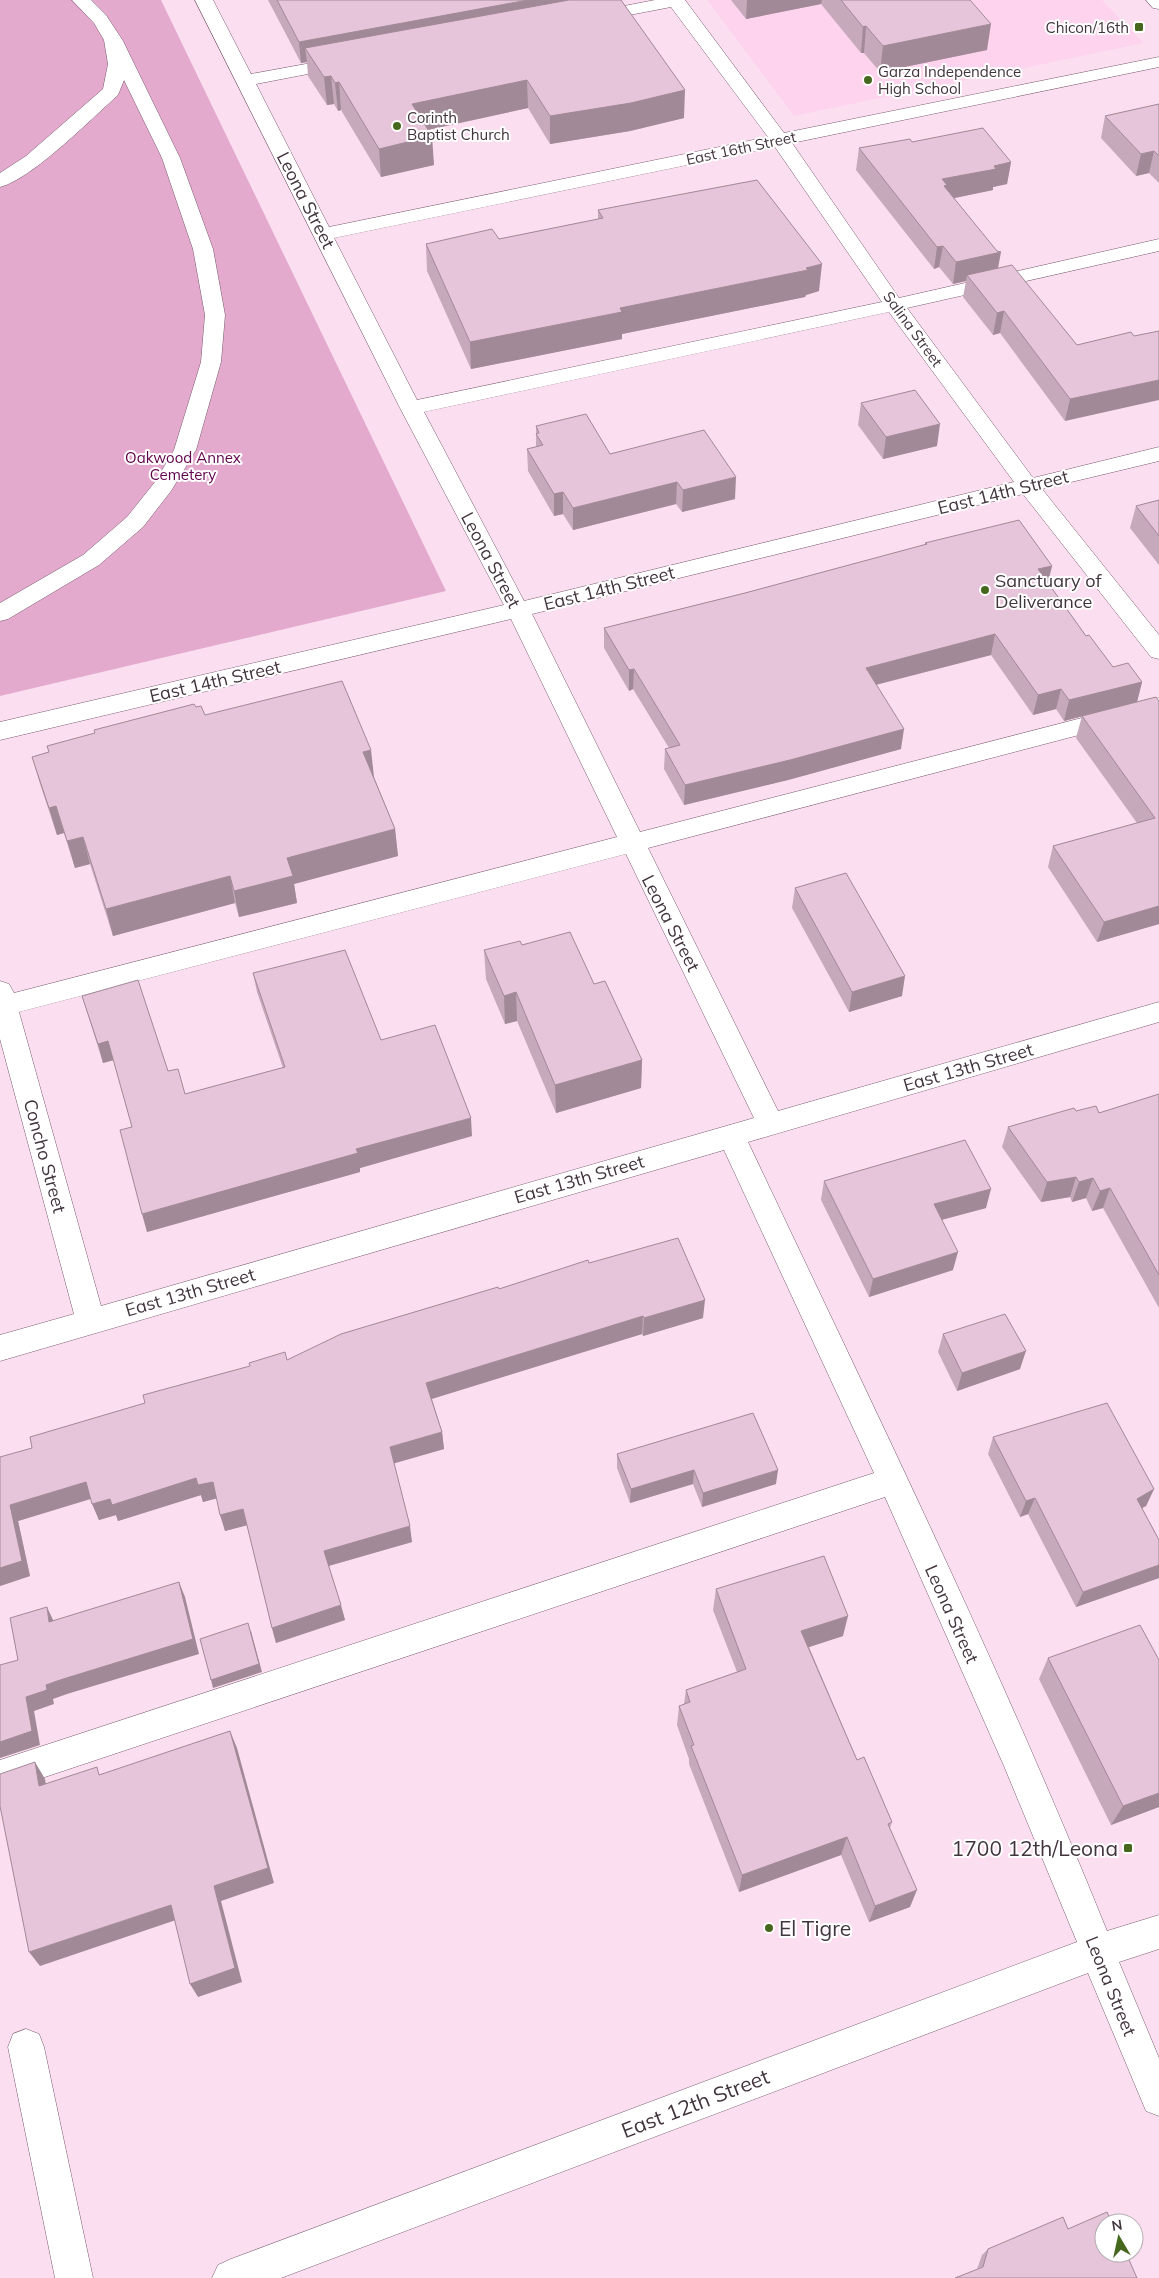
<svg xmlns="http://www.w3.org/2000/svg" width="1159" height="2278" font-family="Mulish,sans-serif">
  <rect width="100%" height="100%" fill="#fbdff0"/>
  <path fill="#fdd3ed" d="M707,0H1102L1144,43L794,116Z"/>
  <path fill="#e3aace" d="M0,0H161L446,591L0,696Z"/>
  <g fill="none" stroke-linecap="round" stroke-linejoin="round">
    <g stroke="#785a6d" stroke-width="1">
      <path id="minor" d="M72,0H91L106,15L123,41L180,158L213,249L225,315L221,362L196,450L171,491L143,527L99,565L8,619L0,621V603L83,555L127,517L155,482L174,450L201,362L205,315L193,249L162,158L124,80L118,95C91,119 32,179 0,187V173L26,156L103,89L108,64L104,40L94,23Z
        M195,0H213L251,74L344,57L350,58L353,62L350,66L344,67L256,84L329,227L768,137L671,7L593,22L587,21L584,17L587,13L593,12L655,0H685L784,133L1159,57V67L792,143L899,298L1159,239V251L907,308L1033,478L1159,447V461L1042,489L1159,635V659L1151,657L1023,494L532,614L640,832L1159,698V714L648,848L778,1111L1159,1002V1022L748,1142C872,1404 999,1663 1107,1931L1159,1915V1949L1119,1962L1159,2058V2116L1146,2111L1088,1973L281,2278H212L218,2265L231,2259L1077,1942L1004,1766L885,1497L0,1792V1760L874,1473L724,1150L0,1361V1335L74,1314L0,1039V981L9,984L14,993L617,837L511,619L0,740V722L504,605L400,408ZM775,147L882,302L417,400L334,238ZM889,312L1014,482L524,601L424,412ZM626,854L754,1118L101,1306L19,1012Z
        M1146,0H1159V9L1153,8Z
        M26,2029L39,2034L44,2047L93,2278H55L8,2047L13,2034Z"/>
    </g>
    <use href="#minor" fill="#fff" fill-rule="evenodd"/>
  </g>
  <path fill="#c6a9bb" d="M268,0H621L684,118L630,131L550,144L528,108L428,130L434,165L381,177L341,110L338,111L334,104L327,105L308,76L307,62L301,63Z
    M731,0H970L987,50L880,72L864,53H861L821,4L746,19Z
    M1159,104V183L1149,173L1136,176L1101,138L1105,116Z
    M912,142L1011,162L1007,184L993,187V190L954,198L998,268L1077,345L1131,332L1065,421L1000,333L993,335L963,297L966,281L953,284L939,267L934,269L856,170L859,148Z
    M598,210L819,291L806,295L805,297L622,334V339L471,369L427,271L426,244L499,239L598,219Z
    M861,403L937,446L883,459L858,425Z
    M536,426L610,454L735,499L682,512L676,504L573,530L563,514L554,516L528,471L527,449L536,447Z
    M1159,500V565L1130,528L1136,506Z
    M925,543L1052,566L1048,583L1086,636L1113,667L1142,682L1137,702L1064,721L1056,709L1033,715L991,655L876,685L901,749L788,780L684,805L664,769L665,749L669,748L633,689L629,691L604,648V628L745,593L925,545Z
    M1156,697L1159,924L1097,942L1048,867L1053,846L1137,823L1076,738L1082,716Z
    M196,707L205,715L374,777L395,829L398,856L294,884L297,903L239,917L235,903L113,936L90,864L75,868L64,833L57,835L40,784L32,757Z
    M795,888L902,996L849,1012L792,908Z
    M484,950L594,984L642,1060L641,1088L556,1113L517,1021L505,1024L486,979Z
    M253,973L381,1040L472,1136L360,1168V1172L147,1232L132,1127L114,1060L103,1063L82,996L168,1071L185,1094L283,1068L257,992Z
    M1159,1094V1308L1103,1208L1092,1211L1086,1198L1072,1202L1070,1197L1041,1202L1002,1147L1008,1127L1076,1111L1099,1113Z
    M824,1181L986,1208L942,1220L953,1270L869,1297L821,1200Z
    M589,1263L703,1318L643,1336L642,1334L432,1399L442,1432L444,1449L394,1463L412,1542L329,1566L345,1620L276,1643L272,1628L247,1525L225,1531L217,1498L203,1502L201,1495L118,1521L116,1515L99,1520L91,1499L18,1521L30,1576L0,1586L32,1448L145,1403L287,1360L499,1289Z
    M943,1334L1020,1369L957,1391L938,1352Z
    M993,1437L1154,1489L1146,1506L1142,1508L1159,1540V1578L1076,1607L1028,1514L1020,1517L988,1454Z
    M617,1454L776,1484L702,1507L693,1484L630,1503L617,1468Z
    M716,1589L843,1636L809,1647L857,1760L892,1822L890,1828L910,1907L869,1922L841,1855L739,1892L689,1764V1759L677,1725L679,1706L684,1704L686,1690L737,1672L713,1610Z
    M1048,1658L1159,1807L1111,1825L1039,1679Z
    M1068,2229L977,2269L982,2255L988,2249Z"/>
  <path fill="#a18998" d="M528,0H606L305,48L307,62L301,63L299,42Z
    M747,0H822L821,4L746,19Z
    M991,24L987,50L880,72L883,46Z
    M866,26L864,53H861L863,27Z
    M331,76L334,104L327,105L324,77Z
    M527,80L528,108L413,133L412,104Z
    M339,82L341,110L338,111L335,83Z
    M685,90L684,118L630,131L550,144V116Z
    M432,136L434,165L381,177L379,149Z
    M1154,151L1149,173L1136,176L1141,154Z
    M1011,162L1007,184L993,187V190L945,200L942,179Z
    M943,246L939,267L934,269L937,247Z
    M1001,252L997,274L967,275L966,281L953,284L956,262Z
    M822,264L819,291L806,295L805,297L622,334V339L471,369L470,342L620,308Z
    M1004,311L1000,333L993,335L997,313Z
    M1159,380V400L1065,421L1070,399Z
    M940,424L937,446L883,459L886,437Z
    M736,477L735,499L682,512L683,490Z
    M677,482L676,504L573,530V508Z
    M563,492V514L554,516V494Z
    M1052,566L1047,586L1038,569Z
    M995,634L991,655L863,688L866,668Z
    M634,669L633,689L629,691V670Z
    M1142,682L1137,702L1064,721L1069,700Z
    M1061,689L1056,709L1033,715L1038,695Z
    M904,729L901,749L788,780L684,805L685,785Z
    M371,750L374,777L366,779L363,752Z
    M56,806L64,833L57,835L49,808Z
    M395,829L398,856L294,884L297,903L239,917L234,891L287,858Z
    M83,837L90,864L75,868L67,841Z
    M230,876L235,903L113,936L106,909Z
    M1159,906V924L1097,942L1104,922Z
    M905,976L902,996L849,1012L852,992Z
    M516,992L517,1021L505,1024L504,996Z
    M108,1041L114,1060L103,1063L98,1044Z
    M642,1060L641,1088L556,1113L555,1085Z
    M471,1118L472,1136L360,1168V1172L147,1232L142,1214L356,1149Z
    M1076,1177L1070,1197L1041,1202L1047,1182Z
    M1093,1178L1086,1198L1072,1202L1079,1182Z
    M1110,1188L1103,1208L1092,1211L1100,1191Z
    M991,1189L986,1208L929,1223L934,1204Z
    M958,1252L953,1270L869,1297L873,1279Z
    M705,1300L703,1318L643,1336L644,1318Z
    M643,1316L642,1334L428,1400L426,1383Z
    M1026,1351L1020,1369L957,1391L962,1373Z
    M442,1432L444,1449L392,1464L390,1447Z
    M694,1470L693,1484L630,1503L631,1489Z
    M778,1470L776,1484L702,1507L703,1493Z
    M196,1478L213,1482L218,1498L203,1502L201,1495L118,1521L116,1515L99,1520L92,1504L110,1499Z
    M86,1482L93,1498L18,1521L30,1576L0,1586V1568L10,1505Z
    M1154,1489L1146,1506L1129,1515L1137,1499Z
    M1035,1498L1028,1514L1020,1517L1026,1501Z
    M243,1509L248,1525L225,1531L220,1515Z
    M410,1526L412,1542L328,1566L324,1551Z
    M1159,1565V1578L1076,1607L1083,1592Z
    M179,1582L185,1597L199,1654L67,1694L53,1699L54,1704L34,1711L40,1745L0,1758V1742L26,1697L46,1685Z
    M341,1605L345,1620L276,1643L272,1628Z
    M47,1607L54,1622H49Z
    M848,1616L843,1636L797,1651L801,1631Z
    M251,1631L262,1672L213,1688L211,1680Z
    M230,1731L237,1748L274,1883L221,1901L242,1982L198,1997L190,1984L214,1886Z
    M35,1762L45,1779L49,1803L39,1786Z
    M1159,1793V1807L1111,1825L1123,1806Z
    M847,1837L841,1855L739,1892L742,1875Z
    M917,1890L910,1907L869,1922L875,1906Z
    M171,1905L179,1919L40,1966L29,1952Z"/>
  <path fill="#e6c4d9" stroke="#a18998" d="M277,0H528L299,42Z
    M569,0H621L685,90L631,103L550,116L527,80L412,104L432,136L379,149L339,82L335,83L331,76L324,77L305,48Z
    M841,0H970L991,24L883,46L866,26L863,27Z
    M1159,104V156L1154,151L1141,154L1105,116Z
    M983,128L1011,162L994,166L996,169L942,179L947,185L944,186L997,251L1001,252L956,262L943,246L937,247L859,148L910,139L912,142Z
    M757,180L822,264L806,268L808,270L620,308L622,312L470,342L426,244L492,229L499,239L603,218L598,210Z
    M1012,265L1077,345L1131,332L1134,336L1159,331V380L1070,399L1004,311L997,313L967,275Z
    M915,390L940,424L886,437L861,403Z
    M586,414L610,454L704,430L736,477L683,490L677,482L573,508L563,492L554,494L527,449L543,445L536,434L539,433L536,426Z
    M1159,500V536L1136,506Z
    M1019,520L1052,566L1038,569L1086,636L1089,635L1113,667L1128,663L1142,682L1069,700L1061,689L1038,695L995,634L866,668L904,729L790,760L685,785L665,749L680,745L634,669L629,670L604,628L745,593L927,544L925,543Z
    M342,681L371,750L363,752L395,829L287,858L293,876L234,891L230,876L106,909L83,837L67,841L56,806L49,808L32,757L49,752L47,746L95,733L94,730L194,704L196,707L201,706L205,715Z
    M1156,697L1159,701V906L1104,922L1053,846L1155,818L1082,716Z
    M846,873L905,976L852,992L795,888Z
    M570,932L594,984L605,981L642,1060L555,1085L516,992L504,996L484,950L520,941L522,945Z
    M345,950L381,1040L435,1025L471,1118L356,1149L358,1153L142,1214L120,1130L132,1127L108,1041L98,1044L82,996L138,980L168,1071L178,1069L185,1094L285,1067L253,973Z
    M1159,1094V1275L1110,1188L1100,1191L1093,1178L1079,1182L1076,1177L1047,1182L1008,1127L1074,1108L1076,1111L1096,1106L1099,1113Z
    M965,1140L991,1189L934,1204L958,1252L873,1279L824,1181Z
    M678,1238L705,1300L644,1318L643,1316L426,1383L442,1432L390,1447L410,1526L324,1551L341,1605L272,1628L243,1509L220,1515L213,1482L198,1485L196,1478L112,1505L110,1499L92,1504L86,1482L10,1505L22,1561L0,1568V1457L32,1448L30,1437L145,1403L143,1395L250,1366L249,1363L285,1352L287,1360L341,1334L498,1287L499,1289L588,1260L589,1263Z
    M1005,1314L1026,1351L962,1373L943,1334Z
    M1107,1403L1154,1489L1137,1499L1159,1540V1565L1083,1592L1035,1498L1026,1501L993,1437Z
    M753,1413L778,1470L703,1493L694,1470L631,1489L617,1454Z
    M824,1556L848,1616L801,1631L857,1760L864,1757L892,1822L888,1824L917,1890L875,1906L847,1837L742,1875L691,1746L694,1745L679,1706L690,1702L686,1690L746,1669L716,1589Z
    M179,1582L193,1639L60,1680L46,1685L47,1690L26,1697L32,1731L0,1742V1665L18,1660L10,1618L47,1607L49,1622Z
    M248,1623L259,1664L211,1680L200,1639Z
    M1140,1625L1159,1660V1793L1123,1806L1048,1658Z
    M230,1731L268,1868L214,1886L235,1968L190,1984L171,1905L29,1952L0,1806V1774L35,1762L39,1786L97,1767L99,1775Z
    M1107,2212L1112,2223H1104V2253H1126L1137,2278H955L983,2267L988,2249L1063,2217L1068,2229Z"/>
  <g fill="#46671e" stroke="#fff" stroke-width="2">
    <rect x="1134" y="22" width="10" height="10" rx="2.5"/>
    <circle cx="868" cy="80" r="5"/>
    <circle cx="397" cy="126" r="5"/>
    <circle cx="985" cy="590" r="5"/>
    <rect x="1123" y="1843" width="10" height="10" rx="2.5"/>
    <circle cx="769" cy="1928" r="5"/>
  </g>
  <g text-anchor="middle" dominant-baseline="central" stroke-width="4" stroke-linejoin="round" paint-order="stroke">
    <g font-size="15" fill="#42343d" stroke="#fff" text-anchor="start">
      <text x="1129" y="27" text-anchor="end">Chicon/16th</text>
      <text x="878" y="71">Garza Independence<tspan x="878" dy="17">High School</tspan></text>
      <text x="407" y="117">Corinth<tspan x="407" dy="17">Baptist Church</tspan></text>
    </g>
    <g font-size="15" fill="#42343d" stroke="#fff">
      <text transform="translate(741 148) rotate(-12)">East 16th Street</text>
      <text transform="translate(913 329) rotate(54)">Salina Street</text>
    </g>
    <g font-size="15" fill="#61004c" stroke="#fff">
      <text x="183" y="457">Oakwood Annex<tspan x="183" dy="17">Cemetery</tspan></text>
    </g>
    <g font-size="18" fill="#42343d" stroke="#fff">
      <text transform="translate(306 200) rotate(63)">Leona Street</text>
      <text transform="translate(1003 492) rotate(-14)">East 14th Street</text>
      <text transform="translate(491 560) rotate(62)">Leona Street</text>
      <text transform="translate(609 588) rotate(-14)">East 14th Street</text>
      <text transform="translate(215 681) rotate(-13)">East 14th Street</text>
      <text transform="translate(671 923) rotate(63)">Leona Street</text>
      <text transform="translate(968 1067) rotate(-16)">East 13th Street</text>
      <text transform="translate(45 1156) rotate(75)">Concho Street</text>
      <text transform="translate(579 1179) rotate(-16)">East 13th Street</text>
      <text transform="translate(190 1292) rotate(-16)">East 13th Street</text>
      <text transform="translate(952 1614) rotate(66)">Leona Street</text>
      <text transform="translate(1111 1986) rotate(68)">Leona Street</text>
    </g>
    <g font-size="18" fill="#42343d" stroke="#fff" text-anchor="start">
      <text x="995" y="580">Sanctuary of<tspan x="995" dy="21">Deliverance</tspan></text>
    </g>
    <g font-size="21" fill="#42343d" stroke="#fff" text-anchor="end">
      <text x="1118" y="1848">1700 12th/Leona</text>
      <text x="779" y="1928" text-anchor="start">El Tigre</text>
    </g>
    <g font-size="21" fill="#42343d" stroke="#fff">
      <text transform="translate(695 2103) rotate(-21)">East 12th Street</text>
    </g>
  </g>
  <g transform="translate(1119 2238) rotate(351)"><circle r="24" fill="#ffffff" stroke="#b3aeb1"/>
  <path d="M0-4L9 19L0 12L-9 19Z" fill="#46671e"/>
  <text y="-8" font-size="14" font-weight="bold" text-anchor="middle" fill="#42343d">N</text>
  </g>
</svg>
